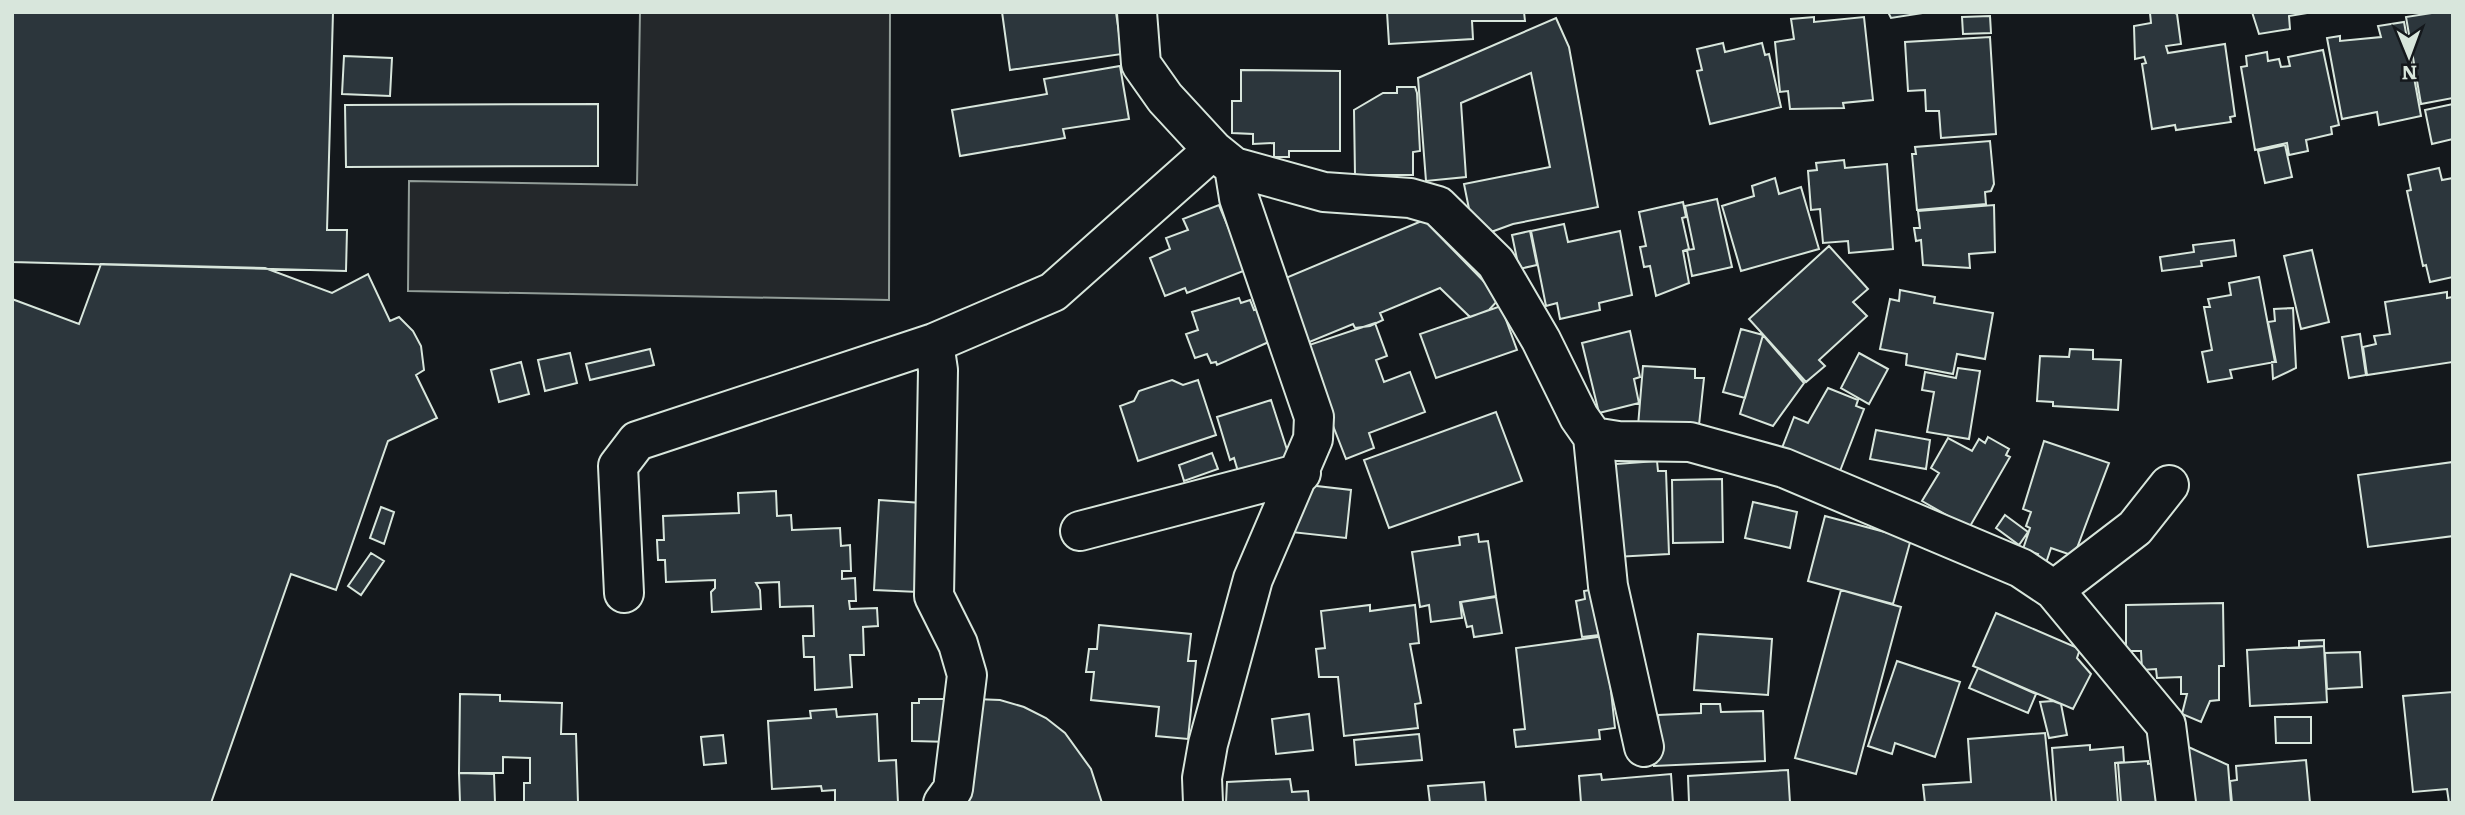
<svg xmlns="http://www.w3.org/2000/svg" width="2465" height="815" font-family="Literata,serif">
  <rect width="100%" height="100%" fill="#14181c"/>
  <path fill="#24282b" stroke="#939e99" stroke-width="2" d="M640,12H890L889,300L408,291L409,181L637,185Z"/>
  <path fill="#2c363c" stroke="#d8e6dc" stroke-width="2" d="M12,12H333L327,230H347L346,271L12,262Z
    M1002,12H1116L1122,54L1010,70Z
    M1387,12H1524L1525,21H1472L1473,39L1389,44Z
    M1888,12H1929L1891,18Z
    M2173,12L2177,14L2181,44L2166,46L2168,53L2225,44L2235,116L2230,117L2231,122L2176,130L2175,125L2152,129L2142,64L2146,63L2144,57L2135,59L2134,26L2151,23L2150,13Z
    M2252,12H2313L2289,16L2290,29L2259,34Z
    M2438,12H2453V98L2421,104L2406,17Z
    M1990,16L1991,33L1963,34L1962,17Z
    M1814,17V22L1864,17L1873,100L1843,103L1844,108L1790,109L1788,91L1780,92L1775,42L1794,39L1791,19Z
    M1556,18L1569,47L1598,207L1513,224L1491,232L1470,214L1464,184L1550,167L1531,73L1461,103L1466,177L1426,181L1418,78Z
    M2404,22L2421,116L2379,125L2377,112L2342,119L2327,38L2340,36V41L2381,37L2378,26Z
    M1990,37L1996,134L1941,138L1939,111H1926L1925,90L1908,91L1905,42Z
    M1723,43L1725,52L1762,43L1765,55L1769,54L1781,107L1710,124L1697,71L1702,70L1697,49Z
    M2323,50L2339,125L2331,127L2332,134L2306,140L2308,151L2289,155L2287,143L2255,150L2241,67L2247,66L2246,56L2267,52L2268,61L2279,59L2281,67L2290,66L2288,57Z
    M344,56L392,58L390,96L342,94Z
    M1120,66L1129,119L1063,129L1065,138L960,156L952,110L1047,94L1044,79Z
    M1241,70L1340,71V151H1289V157H1274V143L1253,144V134L1232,133V101H1241Z
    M1397,87H1415L1417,93L1420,151L1413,152V175H1355L1354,110L1383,93H1397Z
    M598,104V166L346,167L345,105Z
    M2453,104V139L2432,144L2425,110Z
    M1990,141L1994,184L1991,191L1985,192L1986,204L1917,210L1912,154H1916L1915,147Z
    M2285,145L2292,177L2265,183L2258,151Z
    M1844,160L1845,168L1887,164L1893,249L1849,253L1848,241L1823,243L1820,209L1811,210L1808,171L1817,170L1816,163Z
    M2439,168L2442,180L2453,178V277L2430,282L2426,265L2423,266L2407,191L2411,190L2408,175Z
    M1775,178L1779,194L1801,187L1819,249L1741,271L1722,206L1754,196L1752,186Z
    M1717,199L1732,267L1692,276L1687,250L1694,249L1685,206Z
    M1683,202L1686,217L1682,218L1689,249L1683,251L1689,283L1656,296L1650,266L1644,267L1640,247L1646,246L1639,212Z
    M1219,205L1246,270L1187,293L1185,288L1165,296L1150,258L1170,249L1166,238L1188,230L1183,219Z
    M1994,205L1995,252L1969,254L1970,268L1923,265L1921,240L1916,241L1914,228H1920L1918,211Z
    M1424,220L1500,298L1489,310L1470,317L1440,288L1380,313L1383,320L1370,326L1355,328L1353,324L1307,343L1281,280Z
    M1564,224L1568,242L1620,231L1632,295L1599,303L1600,310L1560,319L1557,303L1546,306L1531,231Z
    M1530,231L1537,265L1519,269L1512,235Z
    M2234,240L2236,256L2201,261L2202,266L2162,271L2160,257L2194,252L2193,245Z
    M1829,246L1868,289L1853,302L1867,316L1819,360L1825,366L1806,382L1749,319Z
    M2312,250L2329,322L2301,329L2284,256Z
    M101,264L265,268L332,293L368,274L390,321L399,317L413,331L421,346L424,370L416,375L437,418L388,441L336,590L291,574L211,803H12V299L79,324Z
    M2259,277L2275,362L2230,370L2232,378L2208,382L2202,352L2212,350L2204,307H2210L2208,299L2231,295L2229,283Z
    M1900,290L1935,297L1934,303L1993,313L1985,359L1957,354L1953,374L1906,365L1907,354L1880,349L1890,299L1899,301Z
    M2447,292V298L2453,297V362L2367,375L2363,347L2376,344L2374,336L2390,334L2385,302Z
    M1239,298L1241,303L1250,300L1254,310L1259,309L1271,341L1217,365L1216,362L1211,363L1207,354L1195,358L1186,334L1198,330L1192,312Z
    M1501,306L1517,350L1436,378L1420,334Z
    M2293,308L2296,368L2273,379L2272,362H2276L2268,322L2275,321L2274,309Z
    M1375,323L1387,356L1376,360L1384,382L1410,372L1425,412L1369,433L1374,448L1346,459L1316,382L1322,380L1309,345Z
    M1741,329L1763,335L1745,398L1723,392Z
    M1630,331L1640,377L1634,379L1639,403L1599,413L1582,343Z
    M2360,334L2366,375L2349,378L2342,337Z
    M1763,335L1804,383L1773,426L1740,414Z
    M650,349L654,365L590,380L586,364Z
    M2070,349L2093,350V359L2121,360L2118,410L2053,406V402L2037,401L2040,356L2069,357Z
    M570,353L577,383L545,391L538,360Z
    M1859,353L1888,369L1869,404L1841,388Z
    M521,362L529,394L499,402L491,370Z
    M1643,366L1695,369V378H1704L1699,425L1638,426Z
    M1958,368L1980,371L1969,439L1927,432L1934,392L1922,390L1925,372L1956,378Z
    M1172,380L1183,385L1198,380L1216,435L1138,461L1120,406L1134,401L1139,391Z
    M1828,388L1858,400L1856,406L1864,409L1840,471L1782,448L1794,417L1808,423Z
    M1271,400L1289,456L1239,475L1234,458L1230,460L1217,417Z
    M1496,412L1522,481L1389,528L1364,460Z
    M1876,430L1930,440L1926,469L1870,459Z
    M1988,437L2009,449L2006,455L2010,457L1969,528L1922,501L1939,473L1931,468L1948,438L1972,451L1979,439L1985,443Z
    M2044,441L2109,463L2074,556L2051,548L2046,563L2036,559L2038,554L2023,549L2030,528L2026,526L2031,512L2023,509Z
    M1212,453L1218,469L1184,481L1179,465Z
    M1657,461L1658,471H1666L1669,554L1615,557L1610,473H1616V464Z
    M2453,462V536L2368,547L2358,475Z
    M1722,479L1723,542L1673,543L1672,480Z
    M1308,485L1351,490L1346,538L1291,532Z
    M776,491L777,516L791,515L792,530L840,528L841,546L850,545L851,571H842V579L855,578L856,601H849L850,609L877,608L878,626L863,627L864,655H850L852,687L815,690L814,657H804L803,636H814L813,606L780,607L779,582L756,583L760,590L761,609L712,612L711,592L715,588V580L666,582L665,560H658L657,540H664L663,516L739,513L738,493Z
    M879,500L922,503L918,592L874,590Z
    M1753,502L1797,512L1790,548L1745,538Z
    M381,507L394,512L384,544L370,538Z
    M2005,515L2028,532L2019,545L1996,528Z
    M1825,516L1911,539L1893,604L1808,581Z
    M1478,534L1479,542L1488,541L1496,596L1460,602L1462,618L1431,622L1429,605L1420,607L1412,552L1460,545L1459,537Z
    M371,553L384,561L361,595L348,586Z
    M1596,589L1608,634L1582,637L1576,601L1585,599L1584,591Z
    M1841,590L1901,607L1856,774L1795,758Z
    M1496,597L1502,633L1474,637L1472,626L1467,627L1461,602Z
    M2223,603L2224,666H2219V700L2210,701L2201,722L2182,714L2187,694H2181V677L2157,678L2156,669L2142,670L2141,651H2126V605Z
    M1370,605V611L1415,605L1419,643L1410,644L1421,703L1415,704L1418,728L1344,736L1338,677H1319L1316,649L1325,648L1321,611Z
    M1996,613L2080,649L2077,658L2091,674L2073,709L1973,666Z
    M1099,625L1191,634L1188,661H1196L1188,739L1156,736L1159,707L1091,700L1094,672H1086L1089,649H1097Z
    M1698,634L1772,639L1768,695L1694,690Z
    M1605,636L1615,728L1599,730L1600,739L1516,747L1514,730L1525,729L1516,648Z
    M2324,640V646L2299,648V641Z
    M2324,646L2327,702L2250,706L2247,650Z
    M2360,652L2362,687L2327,689L2325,653Z
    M1897,661L1960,682L1935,757L1895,743L1892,754L1868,746Z
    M1978,668L2036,694L2028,713L1969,688Z
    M2453,692V803H2449L2447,789L2413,792L2403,696Z
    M460,694L500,695V701L562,703L561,734H576L578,803H524V783H530V758L503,757V773H459Z
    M919,699H948L951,742L912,741V703H919Z
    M975,699L1000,700L1024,707L1046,718L1065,733L1091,769L1102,803H964Z
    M2053,701L2061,704L2067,735L2049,738L2040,702Z
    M1701,704H1720L1721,712L1763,711L1765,761L1654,766L1653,746H1660L1658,715L1701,713Z
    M836,709L837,717L877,714L879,761L896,760L898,803H835V790L822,791L821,786L772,789L768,721L811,718L810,711Z
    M1309,714L1313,750L1276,754L1272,719Z
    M2275,717H2311V743H2276Z
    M2045,733L2052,803H1925L1923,785L1971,782L1968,739Z
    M1419,734L1422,760L1356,765L1354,740Z
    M723,735L726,763L704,765L701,737Z
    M2090,745V750L2123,747L2124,762L2115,763L2118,803H2056L2052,748Z
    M2184,745L2228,765L2231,803H2189Z
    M2306,760L2310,803H2232L2230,781L2237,780L2236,766Z
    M2148,761V764L2157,763L2160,803H2121L2118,763Z
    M1788,770L1790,803H1689L1688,776Z
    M459,773L494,774L495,803H460Z
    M1601,774L1602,780L1671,774L1673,803H1581L1579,776Z
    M1290,779L1292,792L1308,791L1309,803H1226L1227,782Z
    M1484,782L1486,803H1430L1428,786Z"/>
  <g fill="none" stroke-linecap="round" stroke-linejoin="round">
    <g stroke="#d8e6dc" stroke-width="42">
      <path id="minor" d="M1137,12L1141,64L1165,98L1213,150L1234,167L1324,192L1410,198L1438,206L1496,263L1541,340L1579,417L1593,437L1618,441L1690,442L1784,468L2021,568L2054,590L2166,725L2176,803
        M934,343L938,370L934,596L958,644L967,675L953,789L943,803
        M1593,437L1608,586L1644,747
        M1080,531L1301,473
        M2054,590L2135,528L2169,485
        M624,593L618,466L637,441L934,343L1053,292L1213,150
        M1203,803L1202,778L1208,744L1253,579L1313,439L1314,417L1239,198L1234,167"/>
    </g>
    <use href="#minor" stroke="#14181c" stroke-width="38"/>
  </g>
  <rect width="2465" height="815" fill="none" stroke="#d8e6dc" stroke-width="28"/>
  <g transform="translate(2409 56) rotate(179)" stroke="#14181c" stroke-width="5" paint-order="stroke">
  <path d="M0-5L12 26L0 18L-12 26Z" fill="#d8e6dc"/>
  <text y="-10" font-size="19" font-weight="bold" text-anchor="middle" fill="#d8e6dc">N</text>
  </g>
</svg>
